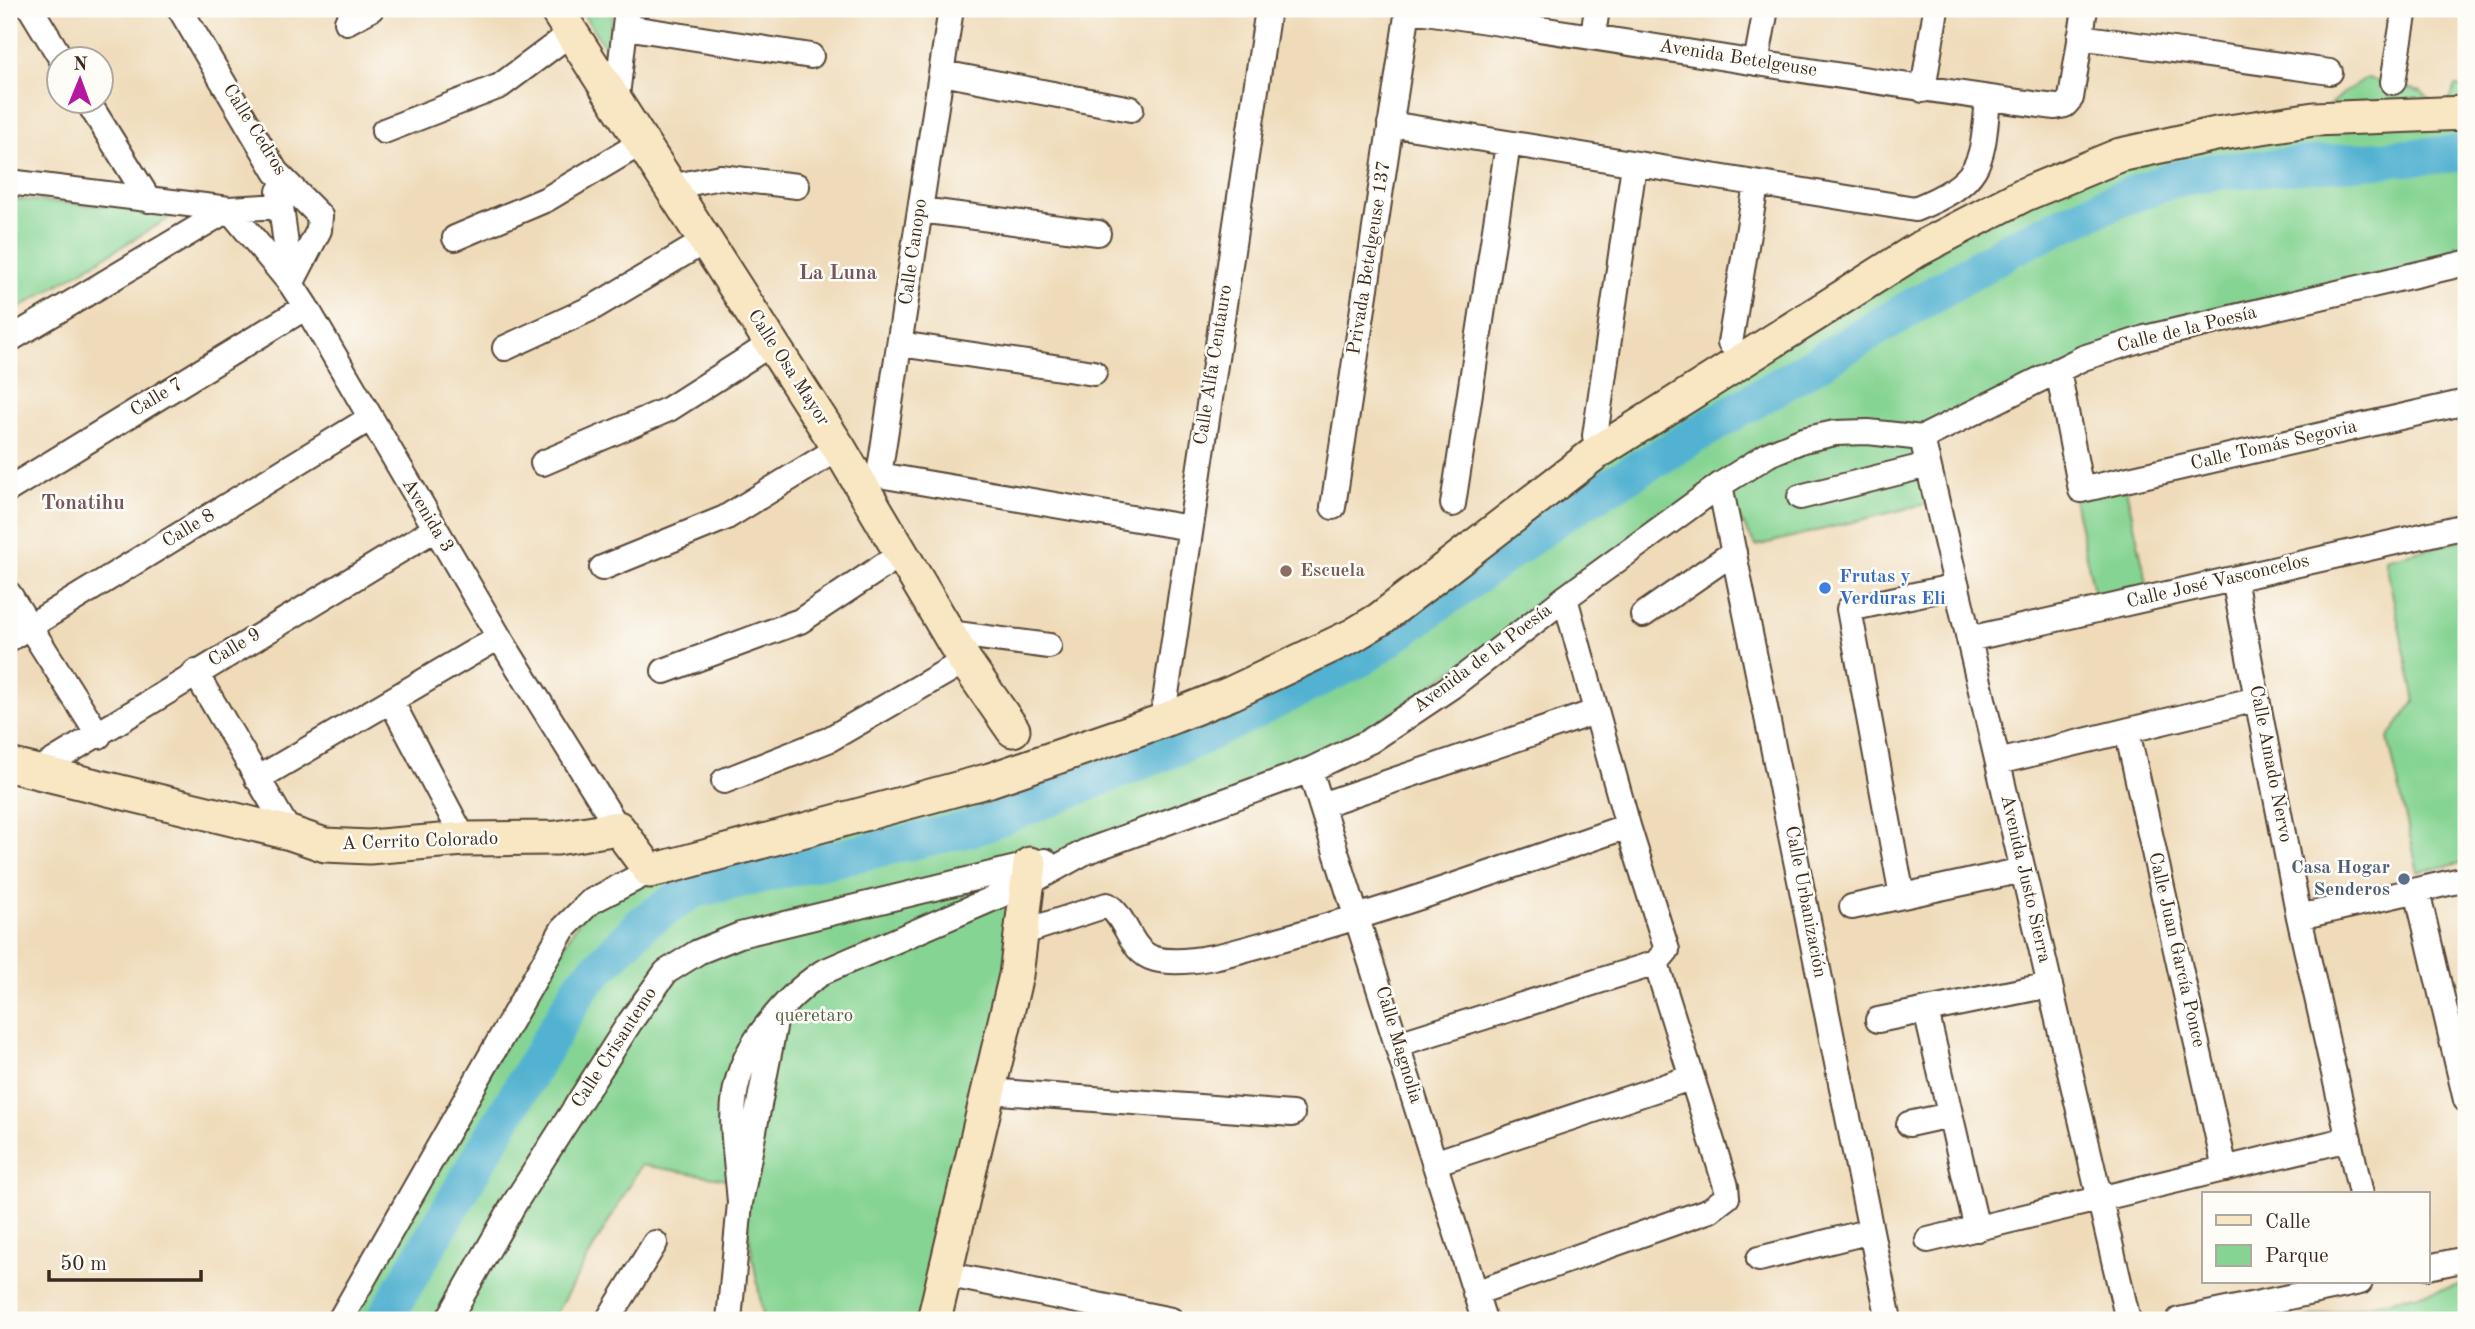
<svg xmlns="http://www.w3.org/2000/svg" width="2475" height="1329" font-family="'Old Standard TT',serif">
  <rect width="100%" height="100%" fill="#fdfcf7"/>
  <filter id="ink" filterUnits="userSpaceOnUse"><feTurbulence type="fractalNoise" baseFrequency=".0143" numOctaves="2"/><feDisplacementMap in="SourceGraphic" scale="14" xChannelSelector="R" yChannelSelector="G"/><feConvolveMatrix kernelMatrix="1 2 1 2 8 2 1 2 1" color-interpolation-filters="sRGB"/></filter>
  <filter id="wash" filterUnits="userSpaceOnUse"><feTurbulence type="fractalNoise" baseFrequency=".00686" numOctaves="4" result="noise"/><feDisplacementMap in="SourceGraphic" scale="28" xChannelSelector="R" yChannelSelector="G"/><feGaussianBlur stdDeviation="1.57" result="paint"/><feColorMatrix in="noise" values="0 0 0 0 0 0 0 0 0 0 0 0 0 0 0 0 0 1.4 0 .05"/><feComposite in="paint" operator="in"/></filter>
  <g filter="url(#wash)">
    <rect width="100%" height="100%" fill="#efdbba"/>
    <path fill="#86d493" stroke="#607f58" stroke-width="2" d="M580,9H613L608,52Z
      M2367,78L2421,91L2443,114L2456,86L2466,88V263L2145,338L1922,438L1937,501L1756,546L1720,485L1310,770L1029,883L934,1320H764L739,1181L641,1165L552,1320H340L590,902L990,780L1352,636L1595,436L1730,343L1892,267L2023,195L2314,119L2346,91Z
      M9,199L181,211L9,314Z
      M2125,484L2149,592L2097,605L2073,495Z
      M2466,539V862L2418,872L2388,738L2415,701L2385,559Z
      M2466,1284V1320H2298Z"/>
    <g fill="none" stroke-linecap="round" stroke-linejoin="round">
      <path stroke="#52b2d1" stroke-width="37" d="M384,1320L582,985L644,922L693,890L977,827L1197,739L1362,658L1564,513L2010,249L2112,202L2172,180L2212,172L2466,153"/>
    </g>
  </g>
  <g filter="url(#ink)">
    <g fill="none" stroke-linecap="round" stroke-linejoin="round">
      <g stroke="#564535" stroke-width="28">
        <path id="street" d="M31,9L62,60
          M180,9L276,172L320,216L319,230L291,284
          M1405,9C1622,40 1838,78 2055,107L2065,105L2071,98L2085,9
          M347,22L371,9
          M625,27L811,56
          M1593,35L1597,9
          M2080,37L2330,72
          M1756,63L1766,9
          M942,73L1131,109
          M2393,82L2405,9
          M1923,90L1936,9
          M88,102L149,200
          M616,105L627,9
          M1390,124L1915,209C1983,181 1982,165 1988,98
          M384,131L500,86L571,33
          M9,182L229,209L281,206
          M671,187L720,177L797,186
          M279,191L291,283
          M920,210L1098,233
          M455,238L547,199L641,143
          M9,340L229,209L291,284L306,307L499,637L618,828
          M1730,343L1756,185
          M900,344L1094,373
          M505,348L594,307L705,241
          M2058,370L2081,490L2466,402
          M1595,436L1634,165
          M1922,438L2128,1320
          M1922,438L2083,358L2145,338L2466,263
          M543,463L669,409L772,343
          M879,475L951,9
          M879,475L1190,528
          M1720,485L1889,1320
          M9,489L306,307
          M1800,497L1928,465
          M1453,504L1508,144
          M1333,507L1408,9
          M602,568L725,518L839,448
          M2234,579L2299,917L2361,1194
          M9,594L99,736
          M1643,615L1734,552
          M949,633L1049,646
          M9,639L369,419
          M1969,639L2466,526
          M664,671L800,621L901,554
          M195,672L290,833
          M391,701L464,839
          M1162,721L1268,9
          M2127,731L2225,1169
          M1998,762L2257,699
          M1310,770L1484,1320
          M37,771L435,529
          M257,779L499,637
          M724,781L828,740L965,661
          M1321,805L1595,712
          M2417,891L2466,1100
          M1902,896L1849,609L1957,586
          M1852,907L2023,870
          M2299,917L2466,879
          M1024,932L1107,905C1128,918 1129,952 1155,959C1191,968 1249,948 1285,938C1401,906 1514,865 1628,826
          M1926,1011L1977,1229
          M1878,1020L2050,985
          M1398,1044L1656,963L1667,950L1628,826L1565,598
          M988,1091L1292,1114
          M1909,1124L1950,1115
          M1434,1163L1690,1078
          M740,1203C735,1130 718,1086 768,1024C785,1003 800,987 823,972L1029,883L1085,852L1310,770L1370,741L1452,686L1565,598L1720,485L1769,454L1803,440L1835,433L1868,432L1922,438
          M1928,1240L2349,1139
          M1759,1259L1871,1231
          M2428,1267L2466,1259
          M945,1274L1171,1320
          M1475,1293L1710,1210L1727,1197L1726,1186L1656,963
          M340,1320L563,929L590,902L650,871
          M448,1320L514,1204L630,1022L666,972L698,952L740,935L1045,861
          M608,1320L655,1243
          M729,1320L740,1203L776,1017
          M2179,1320L2360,1282"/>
      </g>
      <g stroke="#564535" stroke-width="37">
        <path id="secondary" d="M556,9L839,448L965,661L1013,730
          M9,765L290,833L325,845L369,847L464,839L557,838L618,828L650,871L667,867L990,780L1162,721L1232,693L1352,636L1380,619L1593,455L1917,250L2023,195L2120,155L2216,134L2314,119L2466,113
          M934,1320L1016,975L1030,864"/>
      </g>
      <use href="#street" stroke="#fff" stroke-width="24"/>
      <use href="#secondary" stroke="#f9e7c3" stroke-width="33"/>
    </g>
  </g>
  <circle fill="#8d6e63" stroke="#fdfcf7" stroke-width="2.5" cx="1286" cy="571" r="7"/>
  <circle fill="#3f7fe0" stroke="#fdfcf7" stroke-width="2.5" cx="1825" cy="588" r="7"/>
  <circle fill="#5c6f8a" stroke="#fdfcf7" stroke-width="2.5" cx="2404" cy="879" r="7"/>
  <g text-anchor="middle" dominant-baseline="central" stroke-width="5" stroke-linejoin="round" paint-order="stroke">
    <g font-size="19" fill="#3b2a1e" stroke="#fdfcf7">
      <text transform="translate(1738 59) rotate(9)">Avenida Betelgeuse</text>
      <text transform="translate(254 130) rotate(58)">Calle Cedros</text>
      <text transform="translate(914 252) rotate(-82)">Calle Canopo</text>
      <text transform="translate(1370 258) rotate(-81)">Privada Betelgeuse 137</text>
      <text transform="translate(2187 330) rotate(-14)">Calle de la Poesía</text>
      <text transform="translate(1214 365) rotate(-81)">Calle Alfa Centauro</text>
      <text transform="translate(788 368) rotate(57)">Calle Osa Mayor</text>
      <text transform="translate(157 398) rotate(-31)">Calle 7</text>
      <text transform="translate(2274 446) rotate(-13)">Calle Tomás Segovia</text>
      <text transform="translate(427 516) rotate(59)">Avenida 3</text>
      <text transform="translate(189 529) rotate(-31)">Calle 8</text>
      <text transform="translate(2218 582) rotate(-13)">Calle José Vasconcelos</text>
      <text transform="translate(235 648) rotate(-31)">Calle 9</text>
      <text transform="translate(1483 659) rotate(-37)">Avenida de la Poesía</text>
      <text transform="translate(2270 764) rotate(79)">Calle Amado Nervo</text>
      <text transform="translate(420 842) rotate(-2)">A Cerrito Colorado</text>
      <text transform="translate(2025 879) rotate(77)">Avenida Justo Sierra</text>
      <text transform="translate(1805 902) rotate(79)">Calle Urbanización</text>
      <text transform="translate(2176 950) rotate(77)">Calle Juan García Ponce</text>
      <text transform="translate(1398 1045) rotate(73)">Calle Magnolia</text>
      <text transform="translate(615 1048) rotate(-57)">Calle Crisantemo</text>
    </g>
    <g font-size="19" font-weight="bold" fill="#785e54" stroke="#fdfcf7" text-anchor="start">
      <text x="1300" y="571">Escuela</text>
    </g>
    <g font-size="19" font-weight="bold" fill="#366cbe" stroke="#fdfcf7" text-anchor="start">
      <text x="1839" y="577">Frutas y<tspan x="1839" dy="22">Verduras Eli</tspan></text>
    </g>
    <g font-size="19" font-weight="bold" fill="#4e5e75" stroke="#fdfcf7" text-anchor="end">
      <text x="2390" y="868">Casa Hogar<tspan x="2390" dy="22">Senderos</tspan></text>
    </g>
    <g font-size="19" fill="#525d41" stroke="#fdfcf7">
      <text x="814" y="1016">queretaro</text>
    </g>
    <g font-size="21" font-weight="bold" fill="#76565e" stroke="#fdfcf7">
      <text x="838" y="273">La Luna</text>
      <text x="83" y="503">Tonatihu</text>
    </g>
  </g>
  <rect width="2475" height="1329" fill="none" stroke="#fdfcf7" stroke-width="35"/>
  <rect x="2202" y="1192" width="228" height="91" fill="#fdfcf7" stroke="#afa8a0" stroke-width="2"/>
  <rect x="2216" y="1215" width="35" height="10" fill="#f9e7c3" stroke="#afa8a0" stroke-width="2"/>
  <text x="2265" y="1228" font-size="21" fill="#3b2a1e">Calle</text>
  <rect x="2216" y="1245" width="35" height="21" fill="#86d493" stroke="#afa8a0" stroke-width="2"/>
  <text x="2265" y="1262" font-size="21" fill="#3b2a1e">Parque</text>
  <g transform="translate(80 80) rotate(1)"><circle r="33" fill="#fdfcf7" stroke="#afa8a0" stroke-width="2"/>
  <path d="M0-5L12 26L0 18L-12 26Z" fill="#b5179e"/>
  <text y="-10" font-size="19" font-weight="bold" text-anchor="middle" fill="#3b2a1e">N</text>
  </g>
  <path d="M49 1270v10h152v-10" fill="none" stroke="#3b2a1e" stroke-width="3.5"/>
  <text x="60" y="1270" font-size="21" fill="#3b2a1e" stroke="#fdfcf7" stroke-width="5" paint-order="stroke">50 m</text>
</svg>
